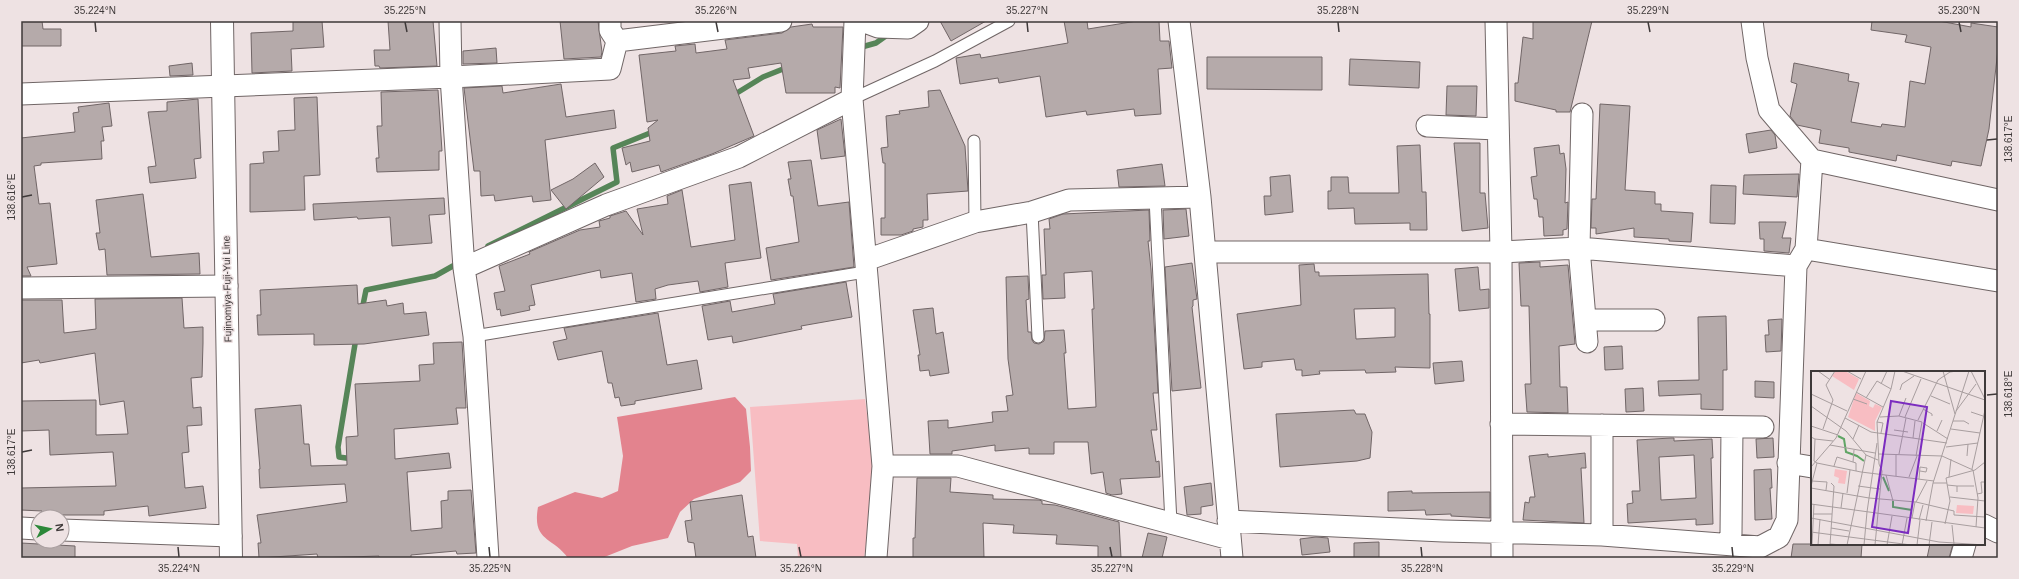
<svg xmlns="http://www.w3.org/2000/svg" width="2019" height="579" font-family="Helvetica,sans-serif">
  <rect width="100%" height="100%" fill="#eee2e3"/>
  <path fill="#f8bdc2" d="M865,399L875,476L864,558H798L797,544L760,541L750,407Z"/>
  <path fill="#e3838e" d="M735,397L746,409L750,447L751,471L740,482L694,499L680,512L668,538L632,546L602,558H568C552,536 532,542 538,507L575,492L602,498L618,491L623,456L617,417Z"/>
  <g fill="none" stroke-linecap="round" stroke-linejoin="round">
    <path stroke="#568558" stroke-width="5.5" d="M858,48L876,43L890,33
      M732,96L763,77L788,67
      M488,246L617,182L613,148L655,131
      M362,310L366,290L435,276L460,262
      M353,459L339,457L338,447L356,338"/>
  </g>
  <path fill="#b5aaaa" stroke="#716667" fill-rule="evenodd" d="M21,21H42L43,29H61V46H21Z
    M293,21H322L324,47L291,49L292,71L252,73L251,33L293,31Z
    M388,21H433L437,66L380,68L379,66H375L374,50H390Z
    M560,21H598L602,52L601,57L564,59Z
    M940,21H986L951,41Z
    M1064,21H1087L1088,29L1137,21H1159L1160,41H1169L1172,68L1158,69L1161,114L1135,116L1134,109L1087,115L1086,111L1046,117L1040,76L999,83L998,78L960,84L956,58L980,54L981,58L1068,43Z
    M1533,21H1592L1570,112H1556V110L1515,101V83H1518L1523,37L1533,39Z
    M1872,21H1939L1971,27V23L1998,27V49L1989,129L1981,166L1952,161L1951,166L1897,155L1896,161L1849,152V148L1819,143L1821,130L1797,125L1790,116L1797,84L1791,82L1794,63L1849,74L1848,81L1859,83L1851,122L1881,127L1882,124L1905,127L1910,81L1925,84L1931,47L1905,42L1907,35L1871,30Z
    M812,24L813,27H843L840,88L835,87V93H786L781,63L748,68L750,78L733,80L754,136L712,154L661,172L659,165L632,172L630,162L626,165L622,148L650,141L648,128L658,120L647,122L639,55L676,51L675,46L695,44L696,53L727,49L725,40L782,33L791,27Z
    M496,48L497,63L463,64V51Z
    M1207,57H1322V90L1207,89Z
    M1350,59L1420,62L1419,88L1349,85Z
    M192,63L193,75L170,76L169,66Z
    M561,84L566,117L614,110L616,128L545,140L551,200L533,202L532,196L495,201L494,195L481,196L480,171H474L464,88L502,86L503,93Z
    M1447,86H1477L1476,116L1446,115Z
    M438,90L442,151H439V170L377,172L376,158H379L377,126H382L381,92Z
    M940,90L965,146L968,191L927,194L928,220H923V227L913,229V231L901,235H881V218H885V163H883L881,148L888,147L886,116L900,114L899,111L929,107L928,91Z
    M317,97L320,175L304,176L305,210L250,212V164L264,163L263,152L279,151L278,131L295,130L294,98Z
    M198,99L201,158L194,159L196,178L150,183L148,167L156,166L148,112L167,111V102Z
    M109,103L112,126L102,127L104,141H101L102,159L41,163V165L34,166L39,204L50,203L57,264L27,267L31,276H21V138L75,132L73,113L79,112L78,107Z
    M1600,104L1630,106L1625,190L1655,192V204H1661V211L1693,213L1691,242L1669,241V239L1634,237V228L1596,234V228H1591L1592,199H1596Z
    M841,119L845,156L821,159L817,130Z
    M1771,130L1775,135L1777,148L1749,153L1746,134Z
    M1454,143H1480V193H1485L1488,228L1462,231Z
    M1420,145L1422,192H1426L1427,230H1410V223L1355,224L1354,208L1328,209V191H1331V177H1348L1349,193H1399L1397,146Z
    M1559,145L1560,154L1564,153L1566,169L1565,203L1568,202L1567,229L1563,230V235L1544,236L1543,217H1539L1537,199H1534L1531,177L1537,176L1534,148Z
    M811,160L818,206L849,202L854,267L771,280L766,248L799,242L793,196H791L788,179H791L788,162Z
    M595,163L604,177L566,209L551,190L573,179Z
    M1162,164L1165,186L1119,187L1117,170Z
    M1799,174L1797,197L1743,194L1744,175Z
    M1290,175L1293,212L1265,215L1264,196H1271L1270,177Z
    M751,182L761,258L725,263L728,287L700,292L698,281L668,285L655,289L656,299L636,302L632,273L601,278L600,270L531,285L535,305L529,306L530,310L501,316L500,309L497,310L494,293L505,291L499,266L530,254L529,252L580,230L600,227L599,221L610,218V216L626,211L643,235L637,209L668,204L667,196L682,190L691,247L735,240L729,185Z
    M1711,185L1736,186L1735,224L1710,223Z
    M143,194L151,257L199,253L200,274L107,275L105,249L99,250L96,233H100L96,200Z
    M444,198L445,214L429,215L432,243L392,246L390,217L358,219L357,217L314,220L313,204Z
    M1186,209L1189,236L1164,239L1163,210Z
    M1149,210L1150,241H1148L1151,269L1158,393H1153L1157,430H1151L1156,462L1159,461L1160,477L1120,479L1122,494L1112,495L1106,493L1103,472L1091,474L1088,442H1054V454H1029V448L995,451V445L952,451V454H930L928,421L948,420V428L993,422L992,412L1008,411L1006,396L1013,395L1008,359L1006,277L1028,276L1029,299L1026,300L1028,332H1031L1032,340L1034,343L1039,344L1044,341L1045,331L1064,330L1066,353H1064L1068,409L1096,407L1092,309H1094L1092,271L1064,273L1065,298L1043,299L1042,275H1046L1044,229H1050L1049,219L1063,214Z
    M1759,222H1786L1782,238H1791L1789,253L1764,251V239H1760Z
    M1540,262V267L1568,265L1575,344L1559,346L1560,387H1567L1568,413L1527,412L1525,384H1531L1529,306H1521L1519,263Z
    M1192,263L1197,299L1193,300V306L1192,307L1201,388L1172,391L1165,267Z
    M1314,264L1315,272H1319V276L1428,274L1429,314H1430V368L1395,367L1396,372L1366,373L1365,370L1319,371L1320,374L1302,376V370H1296L1294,359L1262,362V367L1244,369L1237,314L1301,305L1299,265ZM1395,308V337L1356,339L1354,309Z
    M1478,267L1480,290L1489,289V308L1459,311L1455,269Z
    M846,282L852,317L801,326L802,329L733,343L732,336L708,340L702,306L730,301L732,312L775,304L773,294Z
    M357,285L358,304L386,300L387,306L403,303L404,314L426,312L429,335L364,344L314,345V334L258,335L257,315H261L260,290Z
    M182,298L184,328L203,327V343L202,377L191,378L193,408L201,407L202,425L187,426L189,452L182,453L185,488L203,486L206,508L149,516L148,506L104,511V515H42V511L21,510V488L116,486L113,452L50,455L49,430L21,431V401L96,400V435L128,434L124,401L100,405L95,353L40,363L39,360L21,363V300H62L64,333L96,329L95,299Z
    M933,308L936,334L943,332L949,373L930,376L929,370L920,371L918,355H920L913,310Z
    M658,313L667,365L697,360L702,389L635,401V404L621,406L619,397L615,398L612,383H608L602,351L558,360L553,342L567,339L564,328Z
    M1726,316L1727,370H1723V410L1701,409V394L1659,396L1658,381L1699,380L1698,317Z
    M1782,319L1781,351L1766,352L1765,335H1769L1768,320Z
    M462,342L466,408H456L458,424L394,429L395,459L449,453L451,468L407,472L411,531L442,528L441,501L448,500V491L471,490L476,553L457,554L456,551L411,555V558H379V556L318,558L317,554L259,558L258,543H261L257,515L347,502L345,484L260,488L259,469H260L255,409L301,405L304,444H309L311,466L347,465L346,437L358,436L355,384L420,381L419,365L434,364L433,343Z
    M1622,346L1623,369L1605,370L1604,347Z
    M1462,361L1464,381L1435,384L1433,363Z
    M1755,381L1774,382V398L1755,397Z
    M1643,388L1644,411L1626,412L1625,389Z
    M1354,410L1356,414H1365L1372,432L1370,458L1357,461L1280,467L1276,414Z
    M1671,438H1674V441L1712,439L1713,458H1711L1713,524L1696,525V519L1628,523L1627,504L1633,503L1632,491H1640L1637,440ZM1694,455L1696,498L1661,500L1659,457Z
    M1773,438L1774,457L1757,458L1756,439Z
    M1585,453L1586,468H1581L1584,523L1523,520L1525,502L1529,503L1530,497H1535L1529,456L1548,454V457Z
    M1771,469L1772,488H1770L1772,519L1755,520L1754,470Z
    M917,478H951L950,492L993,495V499L1039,500L1042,501V504L1055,505L1119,522L1121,558H1098V546L1056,544L1057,535L1013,533L1014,525L983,523L984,558H913V538H915Z
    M1211,483L1213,505L1201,507V514L1187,515L1184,487Z
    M1412,491V493L1490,492V518L1451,516V514L1426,515L1425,510L1388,511V492Z
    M742,495L748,537L753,536L756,558H696L694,543L688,542L685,521L692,520L690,502Z
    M1148,533L1167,537L1162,558H1142Z
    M1316,537L1328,538L1330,552L1302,555L1300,539Z
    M1379,542V558H1354V543Z
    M21,543L75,546V558H21Z
    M1793,544H1862L1861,558H1791Z
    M1930,544H1953L1949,558H1927Z"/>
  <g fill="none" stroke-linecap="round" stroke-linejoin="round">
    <g stroke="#706666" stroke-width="13">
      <path id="service" d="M852,99L935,61L1009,21
        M974,141L975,222
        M1155,198L1171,523
        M1032,212L1038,337
        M474,336L865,272"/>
    </g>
    <g stroke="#706666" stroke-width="23">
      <path id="minor" d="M450,21L451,77L464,268L474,336L488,558
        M610,21V30L617,41
        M855,21L852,99L883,466L876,558
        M862,21L878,27L908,28L918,21
        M1179,21L1200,197L1232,558
        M1496,21L1501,252L1502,558
        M21,94L451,77L610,69L617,41L781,21
        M1582,114L1579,248L1587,342
        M1427,126L1497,129
        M1812,160L1998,200
        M1806,249L1998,281
        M1205,252H1501L1579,248L1796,266
        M866,260L975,222L1032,212L1069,200L1200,197
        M464,268L606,205L739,157L852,99
        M21,288L227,286
        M1585,320H1654
        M1501,424L1763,427
        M1788,463L1812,467
        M883,466H958L1230,539
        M1228,521L1443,531L1602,535L1760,547L1779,537L1787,520L1796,266L1806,249L1812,160L1769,110L1757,58L1752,21
        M1984,525L1998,532
        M21,528L38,529
        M62,530L231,536
        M1731,534L1732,427
        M1602,535V425
        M1961,558L1965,544"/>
    </g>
    <g stroke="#706666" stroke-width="24">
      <path id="primary" d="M222,21L231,558"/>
    </g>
    <use href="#service" stroke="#fff" stroke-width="11"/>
    <use href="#minor" stroke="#fff" stroke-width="21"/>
    <use href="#primary" stroke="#fff" stroke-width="22"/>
  </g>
  <path fill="none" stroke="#3e3939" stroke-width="1.5" d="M95,22L96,32M405,22L407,32M716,22L718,32M1027,22L1028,32M1338,22L1339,32M1648,22L1650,32M1959,22L1961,32M1987,140L1997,139M22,197L32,195M1987,395L1997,394M22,452L32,450M178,547L179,557M489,547L490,557M799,547L801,557M1110,547L1112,557M1421,547L1422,557M1732,547L1733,557"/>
  <g text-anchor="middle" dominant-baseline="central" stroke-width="3" stroke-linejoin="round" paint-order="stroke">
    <g font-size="10" fill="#3e3939" stroke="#eee2e3">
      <text transform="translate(227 289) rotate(-91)">Fujinomiya-Fuji-Yui Line</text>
    </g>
  </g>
  <g transform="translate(1811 371)">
    <rect width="174" height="174" fill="#eee2e3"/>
    <path d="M25,0H34L48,8L43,19L21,5ZM45,22L59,30L58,35L62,37L64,33L71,36L64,50V60L37,46ZM24,98L36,100L34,113L27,112L28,107L23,105ZM146,134L163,135L162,143L145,142Z" fill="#f8bdc2"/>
    <path fill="none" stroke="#60a565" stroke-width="2" d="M27,65L33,68L35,81L46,85L53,90M72,106L78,120M82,130V136L101,139"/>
    <path fill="none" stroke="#a89e9f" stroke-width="1" d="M7,0L18,8M36,0L50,8M91,0L174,29M132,0L144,43M160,0L174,28M70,13L76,0M89,19L91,13L103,5M45,21L72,36M0,23L36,40M120,25L139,33M55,27L66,10L80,18M42,28L56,33M0,35L35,60L55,84L67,89M112,38L121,43V45M145,40L165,13M160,41L172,45M88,45L95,27M69,46L88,45L111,51L105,85M94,46L110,8M34,47L60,61L136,72M107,49L127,9L139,1L146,0M142,50H153L158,53M66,51L72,52L70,62M112,52L137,68M0,55L27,64M12,58L22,29L15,14L24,0M140,58L169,62M83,59L97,61M126,60L131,49M0,66L4,68L3,90L6,92L50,101L123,110M102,67L104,50M4,68L22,70M42,68L48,54M19,74L64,82M135,76L167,72M68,83L131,85L162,99L167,127L165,156M85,83V105M88,83L95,47M156,85L157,73M42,91L43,79M23,95L26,86L45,92V100M0,96L25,67L55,0M161,98L174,39M75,104L82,130M98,106L106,85M138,106L140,88M108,108L109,96L116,97L115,101L109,100M1,110L16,111L15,119M122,112H136M136,114L146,115V121M0,115L6,92M47,115L69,118M146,115H163M0,117L58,127L105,131L143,140V144L174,146M36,122L39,99M166,123L171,122L170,111H174M139,126L174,130M105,131L116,110M0,133L174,157M30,137L32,122M56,141L66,72M2,143H21M0,147L128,171L174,174M101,147L104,131M108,149L112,134M115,150L122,112L158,0M134,153L139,130L135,107L164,99L174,91M141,154L143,173M20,157L38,160M0,161L100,174M19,173L31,174M1,174L3,133M7,174L9,148M19,174L23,115L20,112M36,174L55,84M53,174L56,141M64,174L71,100L68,93L66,51L80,18L84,0M76,174L81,145M91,174L96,147M106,174L109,149M118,174L121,151"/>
    <path fill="#7b2cbf" fill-opacity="0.15" stroke="#7b2cbf" stroke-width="2" d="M80,30L116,36L97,162L61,156Z"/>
    <rect width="174" height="174" fill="none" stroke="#3e3939" stroke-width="2"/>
  </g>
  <rect width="2019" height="579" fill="none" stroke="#eee2e3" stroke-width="44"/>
  <g transform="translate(50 529) rotate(81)"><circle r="19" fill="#eee2e3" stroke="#a89e9f"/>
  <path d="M0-3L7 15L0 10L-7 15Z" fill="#2c8839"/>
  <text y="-6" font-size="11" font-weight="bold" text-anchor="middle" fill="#3e3939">N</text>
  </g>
  <rect x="22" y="22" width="1975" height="535" fill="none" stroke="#3e3939" stroke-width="1.5"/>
  <g font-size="10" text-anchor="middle" fill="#3e3939">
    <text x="95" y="14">35.224°N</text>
    <text x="405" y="14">35.225°N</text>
    <text x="716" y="14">35.226°N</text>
    <text x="1027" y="14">35.227°N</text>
    <text x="1338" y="14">35.228°N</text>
    <text x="1648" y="14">35.229°N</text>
    <text x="1959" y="14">35.230°N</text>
    <text transform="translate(2008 139) rotate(-90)" y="4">138.617°E</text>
    <text transform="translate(11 197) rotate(-90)" y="4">138.616°E</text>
    <text transform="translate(2008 394) rotate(-90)" y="4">138.618°E</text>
    <text transform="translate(11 452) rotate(-90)" y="4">138.617°E</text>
    <text x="179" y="572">35.224°N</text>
    <text x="490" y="572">35.225°N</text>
    <text x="801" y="572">35.226°N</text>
    <text x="1112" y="572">35.227°N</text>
    <text x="1422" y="572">35.228°N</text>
    <text x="1733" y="572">35.229°N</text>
  </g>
</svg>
